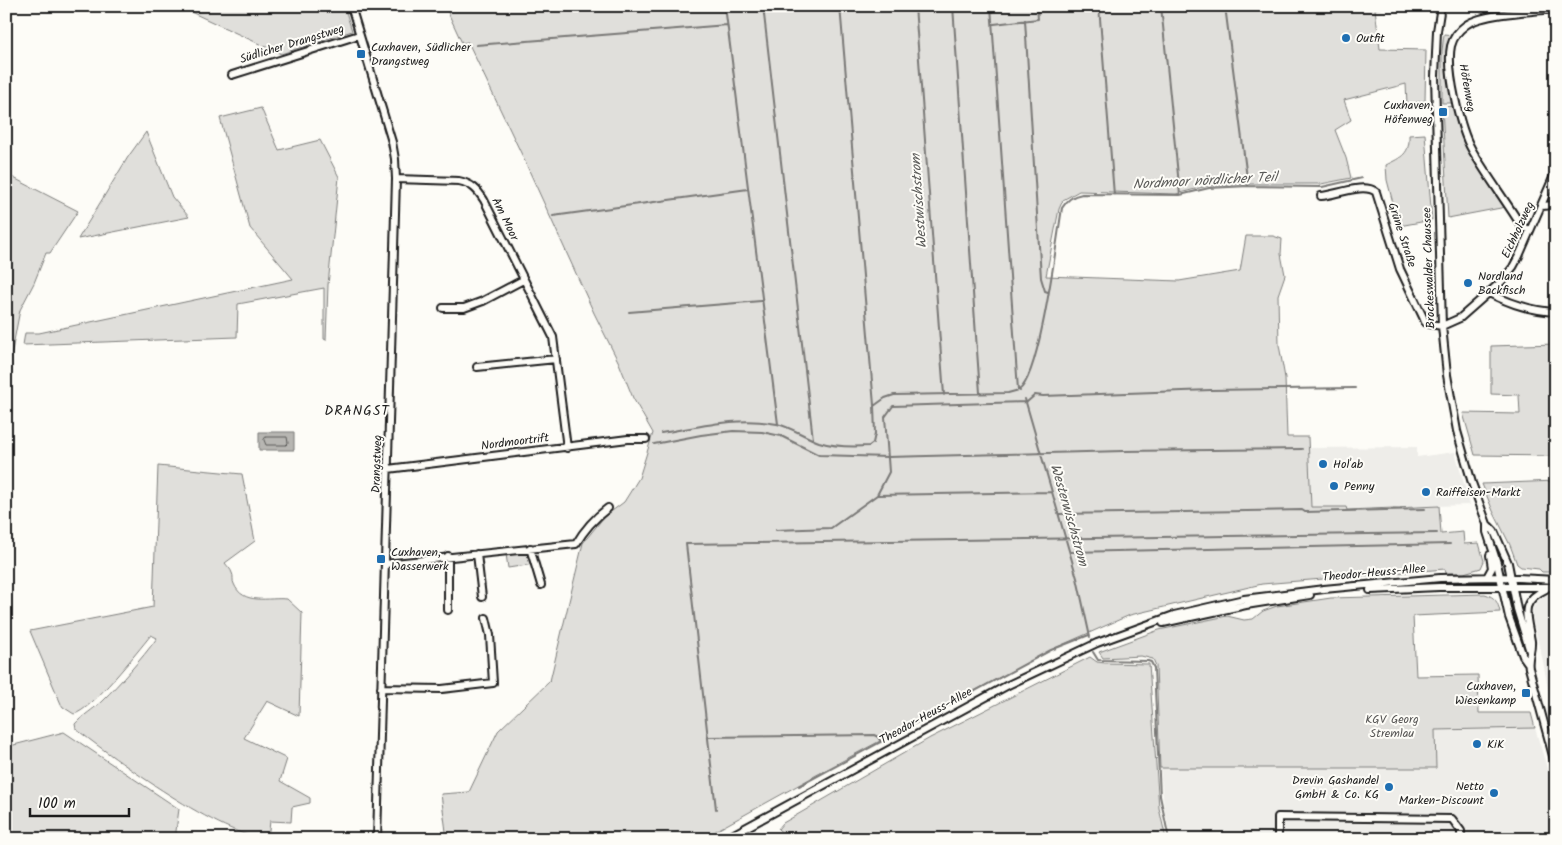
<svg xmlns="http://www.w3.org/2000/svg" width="1562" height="845" font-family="Kalam,sans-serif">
  <rect width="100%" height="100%" fill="#fdfcf7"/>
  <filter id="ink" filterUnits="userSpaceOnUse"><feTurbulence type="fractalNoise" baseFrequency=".02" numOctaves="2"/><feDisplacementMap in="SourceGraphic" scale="10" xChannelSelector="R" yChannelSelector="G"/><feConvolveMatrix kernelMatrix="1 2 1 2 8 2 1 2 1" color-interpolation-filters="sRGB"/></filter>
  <g filter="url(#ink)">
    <path fill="#eeede9" d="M1417,447V457L1455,452L1470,505L1394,507L1346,510V507H1311L1308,448Z
      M1553,593H1556V734L1543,661L1532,617L1533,608L1538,601L1543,596Z
      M1535,728L1556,798V839H1171L1164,807L1160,768H1436L1435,730Z"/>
    <path fill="#e0dfdb" stroke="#7e7e7c" d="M178,6H344L352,31L281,54Z
      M445,6H1390L1375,9L1380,49L1426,50L1425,101L1407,104L1406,84L1344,100L1351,120L1335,130L1346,158L1351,178L1321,184H1251L1207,186L1176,194L1079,191L1063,200L1059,209L1046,276L1179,281L1240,271L1246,236H1273L1282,239L1281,254L1285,275L1278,295L1279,345L1285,378L1287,437H1308L1311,507H1346L1347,510L1439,506L1441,534L1463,532L1464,544L1479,543L1484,561L1481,568L1464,573H1446L1445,569L1262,584L1130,615L1057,647L831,767L701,839H447L441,794L469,792L498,731L550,681L583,543L604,517L624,502L639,478L653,433L633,398L619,363L594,313L522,155L468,42L462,43Z
      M1444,34L1453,35L1451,41L1454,103H1442V51Z
      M1455,106L1471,156L1475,159L1506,207L1448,218L1442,107Z
      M261,108L279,150L320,140L339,177L328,285L326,340L324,339V288L238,304L237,337L23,345L25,333H39L293,279L250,228L220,118Z
      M146,132L172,197L189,217L78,239L128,157Z
      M1425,134L1432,220L1399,226L1387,180L1386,165C1402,157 1410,154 1409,135Z
      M6,174L78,211L50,253H46L34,283L20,310L6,382Z
      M1556,344V456L1475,455L1463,413L1520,414L1519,395L1491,394V346Z
      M158,466L242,474L255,541L225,563C227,566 231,569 232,573C234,576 232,581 234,584C243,606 269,597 287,599L302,613L299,716L267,701L244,738L287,759L280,781L310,798V803L292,807L291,822L270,821L268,839C224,839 113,758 76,729L75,724C82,716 94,709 102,701C121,682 141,660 157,638L151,635C137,652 92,710 74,714L63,707L61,704L30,631L153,607Z
      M1556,481V572H1542L1539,569L1521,567L1517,564L1510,545L1493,511L1482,484Z
      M524,552L530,554L534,564L508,568L506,554Z
      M1485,594C1495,597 1498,602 1500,612L1413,616L1416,676L1478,675L1479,713H1531L1535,728L1435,730L1436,768H1160L1156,666L1153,659L1141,656L1103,658L1099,652L1159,630L1227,616L1244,620L1253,619L1263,611L1277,606L1331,598Z
      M1090,657L1097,662L1105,663L1149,664L1159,808L1166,839H789L778,829L783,823L930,738Z
      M64,732L179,809L176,831L177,839H6V747Z"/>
    <path fill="#b7b6b2" stroke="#797876" d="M259,432H294V450H259Z"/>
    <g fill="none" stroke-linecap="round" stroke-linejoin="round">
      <path stroke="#5a5a58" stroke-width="1" d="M266,437H287L288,443L286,445H266L264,440Z"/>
      <path stroke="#797876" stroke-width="2" d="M725,6L778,424
        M763,6L813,439
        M840,6L874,405
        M915,6L944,395
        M953,6L980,393
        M991,6L1018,390
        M1099,6L1114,195
        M1161,6L1180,195
        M1225,6L1248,186
        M1025,20L1041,278L1045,291L1048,292
        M994,24L1038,19L1037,6
        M476,45L727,25
        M553,216L748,189
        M629,312L761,301
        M1019,390C1040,377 1057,238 1062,208C1067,200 1072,196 1082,194L1180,195L1209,188L1248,186L1322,187L1362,178
        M1025,399L1077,578L1090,637
        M661,433C699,427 738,416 777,424C791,427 805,437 819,442C835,447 853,447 869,446L873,443L875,434L874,406L885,398L894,395L1008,393L1019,390L1020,391
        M654,444L701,435L733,431L762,432L781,436L819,455L888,457L1123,451L1302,449
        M877,495L1052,492
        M1059,514L1302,510L1305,512L1425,509
        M776,530L831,528L877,495L889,472L885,417L893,406L1027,402L1035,395L1043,396L1211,390L1355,388
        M1070,552L1450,544
        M1093,652L1098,660L1148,661L1151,662L1154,668L1160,796L1169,839
        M708,737L874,735L878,737L881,742
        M799,786L1051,650L1089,635
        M716,809L686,544L1437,533"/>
      <g stroke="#1c1c1c" stroke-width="10">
        <path id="minor" d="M351,6L392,142L395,159L396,179L377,839
          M1441,6L1437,31L1435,76L1442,326L1447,375L1457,431L1472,483L1487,524L1494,531L1508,563L1517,609L1530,652
          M232,75L359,35
          M396,179L459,181C472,184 477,189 484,200L553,337L567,448
          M1321,196C1336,195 1364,182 1376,192L1400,269L1423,317L1425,322L1430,324L1442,326L1460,318L1502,281L1513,267L1519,256L1556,171
          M1541,206L1556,205
          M1530,230L1522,227C1506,201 1487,176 1472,150C1460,129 1446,70 1451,46C1453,38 1459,30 1466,25C1483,13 1534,11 1556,9
          M1489,293C1511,304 1531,311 1556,312
          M443,308H464L483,301L523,280
          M477,367L556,359
          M388,469L628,439H646
          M1487,524V532L1497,563L1509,617L1523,656L1528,663
          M530,548L541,585
          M477,554L482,597
          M385,564L576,544C584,530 596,517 608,508
          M1487,577L1492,568L1490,555
          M1546,589C1518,602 1527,616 1531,641C1532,650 1527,659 1529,668L1556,767
          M1370,590L1439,587H1556
          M448,610V556
          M1163,623L1246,605L1310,595
          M381,688L442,689L493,683L490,635L486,618
          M725,839L1008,685L1097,643L1174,615L1244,599L1324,589L1440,578L1500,577L1556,580
          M1278,839V817L1452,819L1461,831V839"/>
      </g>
      <use href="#minor" stroke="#fdfcf7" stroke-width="6"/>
    </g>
  </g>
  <g fill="#1f6fb2" stroke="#fdfcf7" stroke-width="2">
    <circle cx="1346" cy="38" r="5"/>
    <rect x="356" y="49" width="10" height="10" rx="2.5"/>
    <rect x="1438" y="107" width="10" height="10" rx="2.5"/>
    <circle cx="1468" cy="283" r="5"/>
    <circle cx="1323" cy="464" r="5"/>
    <circle cx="1334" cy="486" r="5"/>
    <circle cx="1426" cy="492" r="5"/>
    <rect x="376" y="554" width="10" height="10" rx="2.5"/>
    <rect x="1521" y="688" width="10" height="10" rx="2.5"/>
    <circle cx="1477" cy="744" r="5"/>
    <circle cx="1389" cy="787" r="5"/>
    <circle cx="1494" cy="793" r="5"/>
  </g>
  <g text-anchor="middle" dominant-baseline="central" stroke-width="4" stroke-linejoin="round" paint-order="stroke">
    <g font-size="12" fill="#1c1c1c" stroke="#fdfcf7" text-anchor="start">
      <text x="1356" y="38">Outfit</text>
      <text x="371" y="47">Cuxhaven, Südlicher<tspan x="371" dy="14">Drangstweg</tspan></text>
      <text x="1433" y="105" text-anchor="end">Cuxhaven,<tspan x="1433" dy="14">Höfenweg</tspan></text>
      <text x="1478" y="276">Nordland<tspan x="1478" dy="14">Backfisch</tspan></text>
      <text x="1333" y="464">Hol'ab</text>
      <text x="1344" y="486">Penny</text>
      <text x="1436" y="492">Raiffeisen-Markt</text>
      <text x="391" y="552">Cuxhaven,<tspan x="391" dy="14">Wasserwerk</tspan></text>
      <text x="1516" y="686" text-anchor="end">Cuxhaven,<tspan x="1516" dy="14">Wiesenkamp</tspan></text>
      <text x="1487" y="744">KiK</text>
      <text x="1379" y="780" text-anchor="end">Drevin Gashandel<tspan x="1379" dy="14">GmbH &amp; Co. KG</tspan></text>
      <text x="1484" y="786" text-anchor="end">Netto<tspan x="1484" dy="14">Marken-Discount</tspan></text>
    </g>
    <g font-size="12" fill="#1c1c1c" stroke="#fdfcf7">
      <text transform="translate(292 44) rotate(-17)">Südlicher Drangstweg</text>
      <text transform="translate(1467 88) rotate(80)">Höfenweg</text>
      <text transform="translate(505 219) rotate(64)">Am Moor</text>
      <text transform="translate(1518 230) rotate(-65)">Eichholzweg</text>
      <text transform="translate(1402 235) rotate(72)">Grüne Straße</text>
      <text transform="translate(1429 268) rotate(-92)">Brockeswalder Chaussee</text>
      <text transform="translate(515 442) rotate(-7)">Nordmoortrift</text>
      <text transform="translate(377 464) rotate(-88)">Drangstweg</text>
      <text transform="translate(1374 573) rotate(-5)">Theodor-Heuss-Allee</text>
      <text transform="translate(926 716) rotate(-29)">Theodor-Heuss-Allee</text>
    </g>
    <g font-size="12" fill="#575655" stroke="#fdfcf7">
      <text x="1392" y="719">KGV Georg<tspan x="1392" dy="14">Stremlau</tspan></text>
    </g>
    <g font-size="14" font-style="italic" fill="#5a5a58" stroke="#fdfcf7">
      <text transform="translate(1205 181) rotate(-3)">Nordmoor nördlicher Teil</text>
      <text transform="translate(919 201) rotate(-94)">Westwischstrom</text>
      <text transform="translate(1069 515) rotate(74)">Westerwischstrom</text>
    </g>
    <g font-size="14" letter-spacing="1" fill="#1c1c1c" stroke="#fdfcf7">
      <text x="357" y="411">DRANGST</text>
    </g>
  </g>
  <rect width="1562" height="845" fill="none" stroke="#fdfcf7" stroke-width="25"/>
  <rect x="12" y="12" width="1537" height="820" fill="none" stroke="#1c1c1c" stroke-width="2" filter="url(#ink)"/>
  <path d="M30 808v8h99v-8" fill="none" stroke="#1c1c1c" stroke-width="2.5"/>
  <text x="38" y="808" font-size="15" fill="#1c1c1c" stroke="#fdfcf7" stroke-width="4" paint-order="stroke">100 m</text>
</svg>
